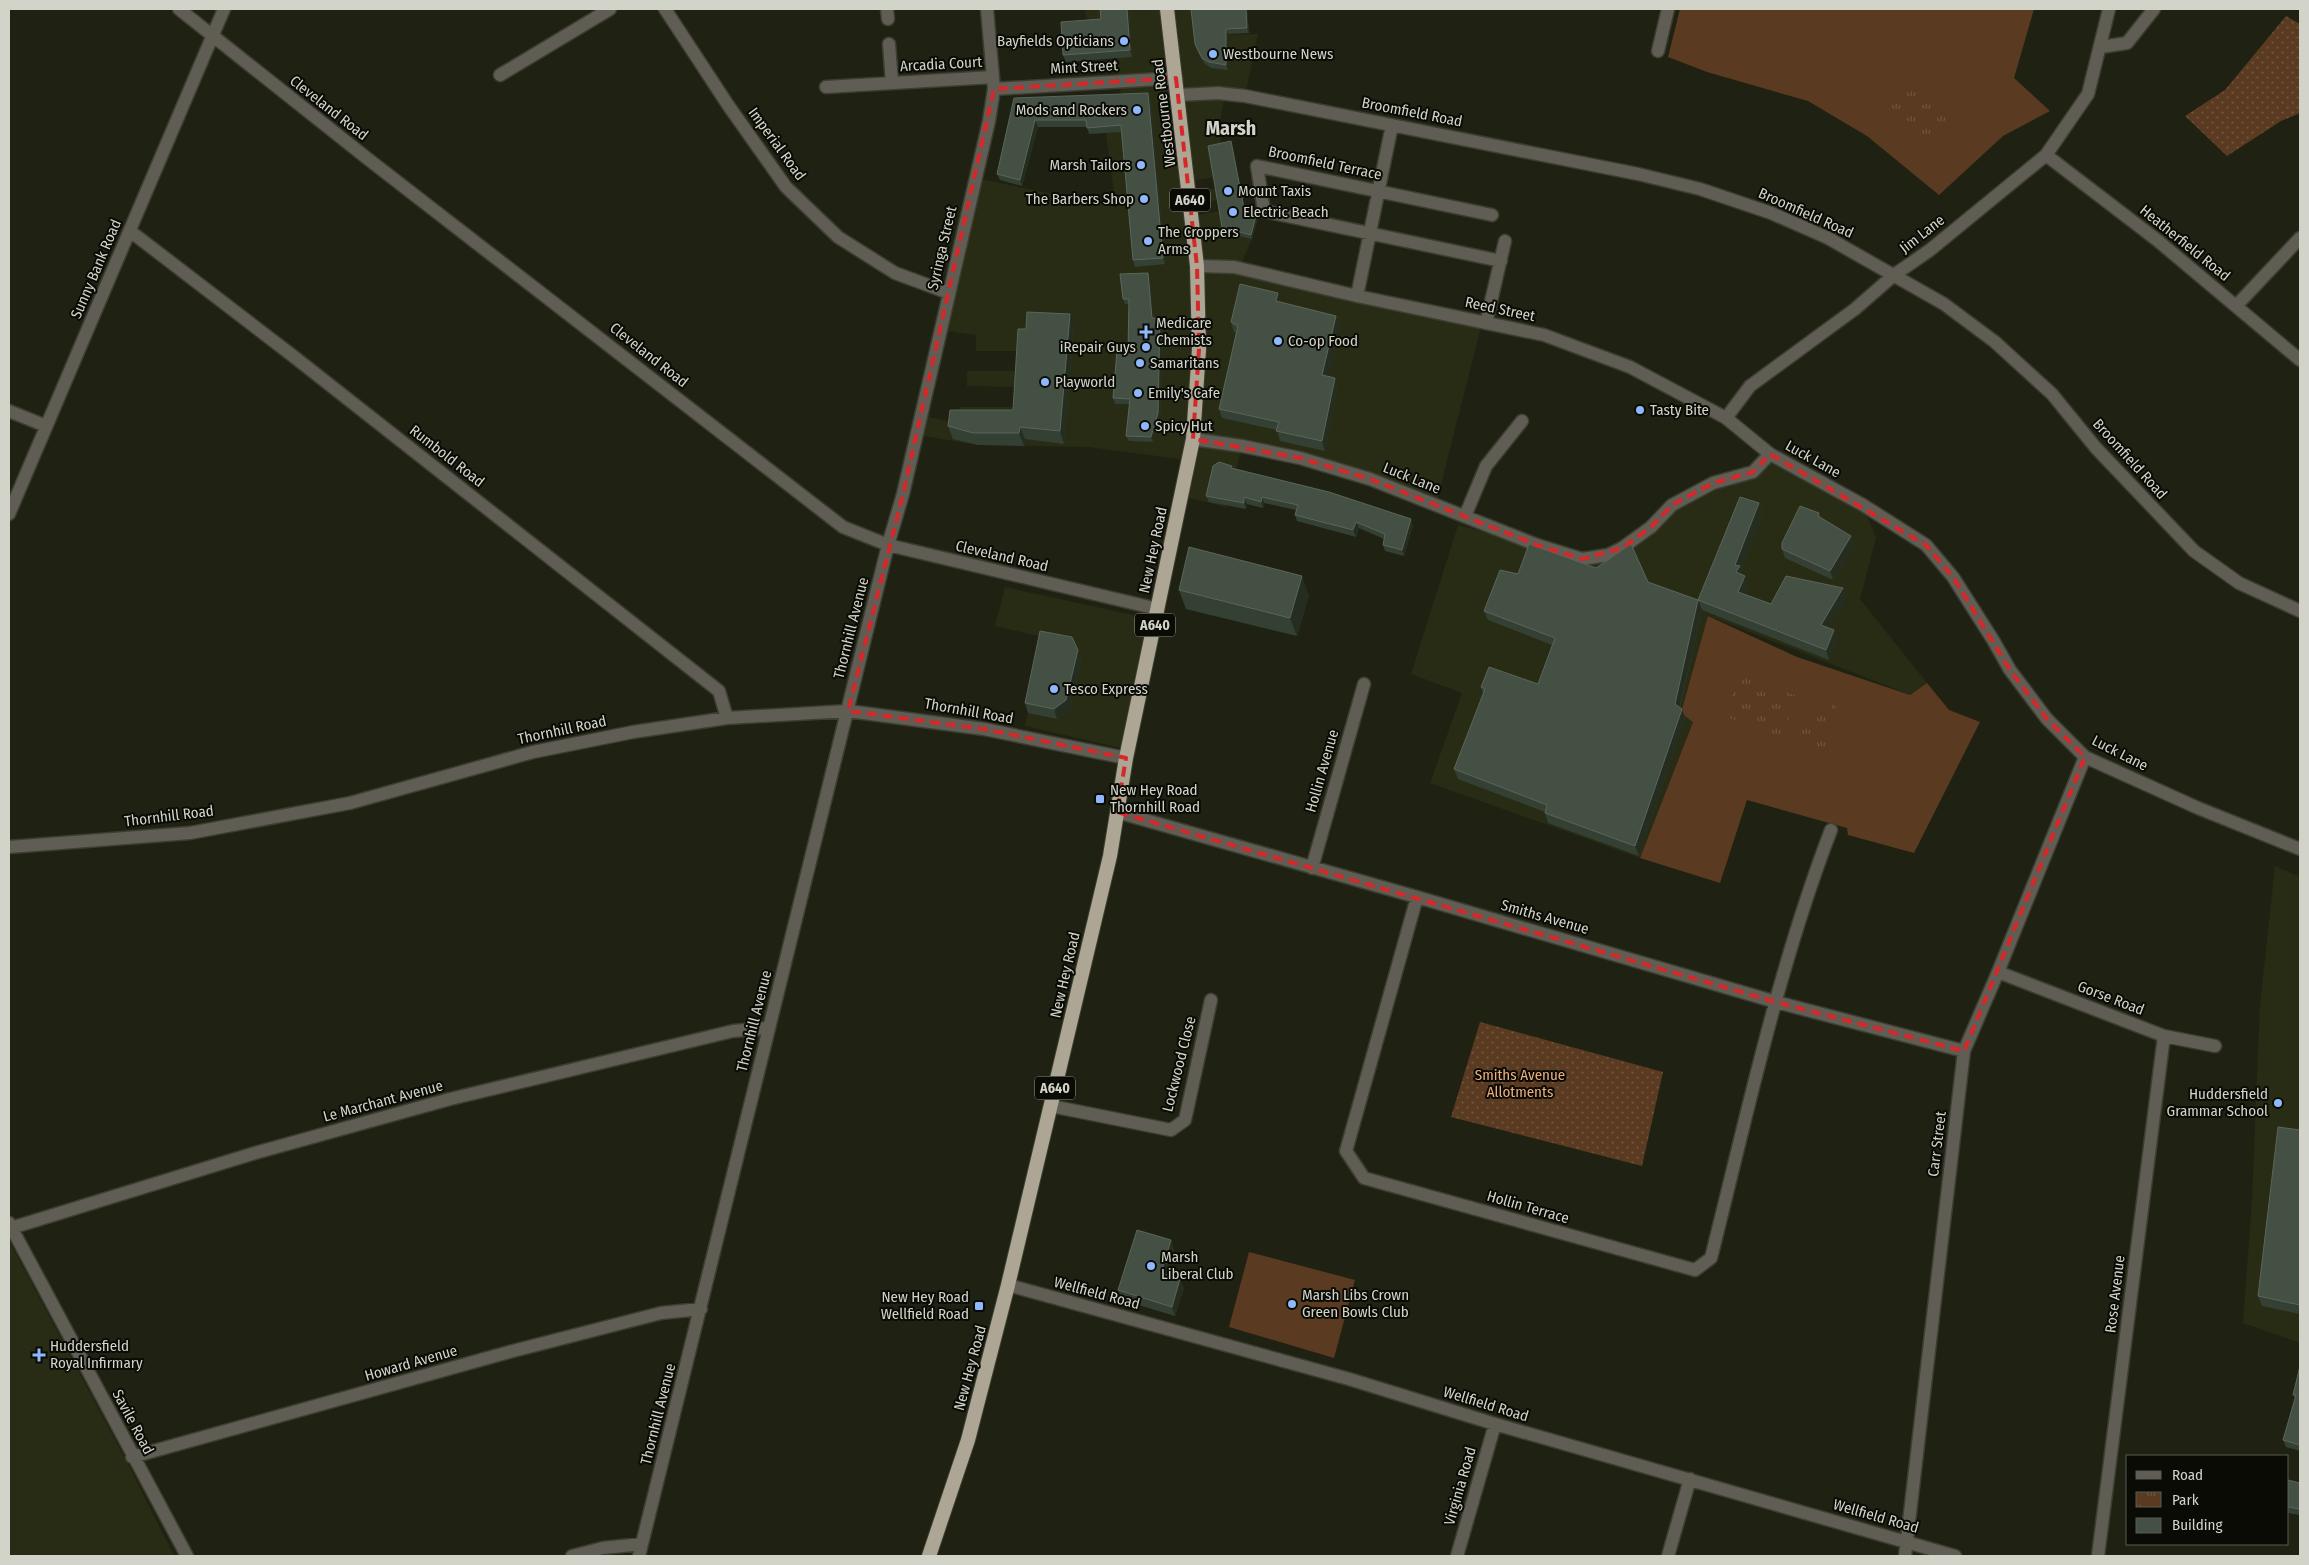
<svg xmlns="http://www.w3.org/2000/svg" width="2309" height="1565" font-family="'Fira Sans Condensed',sans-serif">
  <defs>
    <pattern id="park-tufts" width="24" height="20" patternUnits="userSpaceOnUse" patternTransform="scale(1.25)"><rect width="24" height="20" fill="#5a3a20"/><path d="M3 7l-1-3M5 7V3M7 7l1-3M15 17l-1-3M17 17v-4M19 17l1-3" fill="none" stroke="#71563f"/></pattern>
    <pattern id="garden-dots" width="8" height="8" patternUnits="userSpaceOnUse" patternTransform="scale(1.25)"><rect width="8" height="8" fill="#5a3a20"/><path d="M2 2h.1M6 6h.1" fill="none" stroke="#71563f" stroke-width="1.8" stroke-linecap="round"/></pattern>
  </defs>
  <rect width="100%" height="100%" fill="#1f2212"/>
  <path fill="#282c15" d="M1085,9H1212L1214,35L1258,34L1245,96L1225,94L1219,126L1222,148L1232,146L1236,173L1188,182L1189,193L1238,184L1218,200L1191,205L1192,216L1220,211L1259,216L1252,239L1239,268L1482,322L1436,505L1242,446L1226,507L1181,496L1188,460L1088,447L978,445L917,435L921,415L955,423L959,422V407H1018L1019,351H976V335L940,330L975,178L1116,207L1104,119L1122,102L1116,59L1115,25L1103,26L1086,17Z
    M967,371H1019L1018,387L967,386Z
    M1770,454L1863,505L1876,538L1860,599L1927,683L1910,695L1709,616L1693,722L1640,858L1430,783L1462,693L1411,674L1458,525L1582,559L1607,555L1672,505L1753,472Z
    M1005,587L1147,618L1121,748L1025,726L1044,637L995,626Z
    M2275,866L2300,877V1343L2243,1323L2252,1200L2260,1005Z
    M9,1241L130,1468L174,1556H9Z"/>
  <path fill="#5a3a20" d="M1680,9H2034L2014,78L2050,111L2003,136L1939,195L1867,136L1808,101L1707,72L1668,57Z
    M1708,616L1797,657L1910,695L1927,683L1949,710L1980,722L1914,853L1848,835L1847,828L1747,800L1720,883L1640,858L1693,722L1681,713Z
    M1249,1252L1355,1280L1334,1358L1229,1327Z"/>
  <path fill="url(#park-tufts)" d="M1900,84L1920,93L1948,117L1928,149L1900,135L1901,119L1885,106Z
    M1740,674L1797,696L1781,738L1724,716Z
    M1836,705L1837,714L1822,754L1795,743L1812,706Z"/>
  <path fill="url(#garden-dots)" d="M2286,16L2300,24V113L2281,121L2227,156L2185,116L2225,90Z
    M1480,1022L1663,1072L1642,1166L1451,1117Z"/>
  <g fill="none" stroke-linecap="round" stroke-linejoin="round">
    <g stroke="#3c3e2f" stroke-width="15">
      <path id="minor" d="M179,9L368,159L843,527L888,545L1158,609
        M665,9L728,105L786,187L838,237L895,273L949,293
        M887,9L888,19
        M889,44L892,83
        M2101,47L2127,43L2154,9
        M1658,51L1668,9
        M500,75L610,9
        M826,87L993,77
        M994,89L1176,78
        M1179,95L1218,93L1245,96L1638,174L1700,189L1771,213L1828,238L1944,304L1995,342L2052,394L2096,448L2194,551L2239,583L2300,611
        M2046,155L2157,240L2300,360
        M1492,215L1257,166L1264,211L1501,261
        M130,231L293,356L719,691L727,718
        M1357,296L1392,125
        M2236,306L2300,238
        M1486,323L1505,241
        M9,411L46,426
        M1726,418L1750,386L1855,309L1894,275L1930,250L2046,155L2088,94L2109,9
        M1193,439L1242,446L1300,458L1370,479L1537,545L1582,559L1608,555L1622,548L1651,527L1672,505L1713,483L1753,472L1770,454
        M9,514L224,9
        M1465,516L1486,466L1522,421
        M1117,812L1417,897L1776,1002L1964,1051
        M9,847L190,833L350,803L533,752L633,732L727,718L848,711L984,729L1126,758
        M1312,868L1364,684
        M1417,897L1346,1151L1364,1178L1695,1270L1711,1258C1747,1115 1778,968 1831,830
        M1998,972L2164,1036L2215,1046
        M1051,1106L1171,1130L1185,1120L1211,1000
        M9,1223L187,1556
        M11,1228L255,1153L450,1099L733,1031L768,1028
        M1008,1285L1349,1379L1495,1424L1955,1556
        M132,1457L509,1352L661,1313L701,1309
        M572,1556L603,1548L642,1544
        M639,1556L888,545L903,494L989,121L994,89L987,9
        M1457,1556L1495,1424
        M1668,1556L1690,1479
        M1905,1556L1964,1051L1998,972L2085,757
        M2098,1556L2164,1036"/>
    </g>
    <g stroke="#3c3e2f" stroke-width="15">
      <path id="tertiary" d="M1197,266L1234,267L1357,296L1544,335L1630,367L1726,418L1770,454L1863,505L1926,545L1953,577L1993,640L2010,670L2047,719L2085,757L2198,808L2300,849"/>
    </g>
    <g stroke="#3c3e2f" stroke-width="16">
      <path id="trunk" d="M929,1556L968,1440L1008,1285L1110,856L1126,758L1193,439L1199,349L1197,266L1167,9"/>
    </g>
    <use href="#minor" stroke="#605d55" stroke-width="12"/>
    <use href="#tertiary" stroke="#605d55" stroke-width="12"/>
    <use href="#trunk" stroke="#aea694" stroke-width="14"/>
  </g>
  <path fill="#344033" d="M1129,9L1132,57L1066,62L1063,55L1101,19Z
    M1247,9L1249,33L1228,34V70L1211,68L1204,63L1197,50L1195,44Z
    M1014,98L1151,100L1165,264L1135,267L1133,260L1121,132L1089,134L1087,127H1038L1022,186L1000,180L997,174Z
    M1232,146L1244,209L1258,217L1252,239L1223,232L1222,227Z
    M1148,273L1150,279L1153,318L1163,324L1160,419L1153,442L1129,441L1126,436L1129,404H1115L1113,398L1128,352L1129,304H1125L1123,299Z
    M1281,302L1336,316L1340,326L1328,376L1335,378L1338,387L1325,451L1280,441L1277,430L1222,418L1219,409L1236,333L1234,332L1231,322Z
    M1074,327L1064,444L1025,439L1024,446L978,445L953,439L948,426L1013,410Z
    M1233,468L1413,525L1404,556L1385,551L1383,545L1384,539L1359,528L1356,537L1297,521L1295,515L1296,510L1264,503L1263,508L1247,504L1246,509L1209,502L1206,496Z
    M1759,503L1763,512L1741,569L1743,576L1748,586L1745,594L1771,604L1843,588L1846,598L1828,628L1837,639L1829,660L1702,610L1680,708L1685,718L1639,856L1548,823L1545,812L1458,779L1454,769L1483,694L1481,687L1538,684L1552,645L1488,620L1484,611L1518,574L1596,568L1648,582L1698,600Z
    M1819,513L1821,518L1851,536L1854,545L1833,580L1785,558L1782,549Z
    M1179,590L1309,595L1297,636L1186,609Z
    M1078,650L1081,660L1070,710L1057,719L1028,713L1025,703Z
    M2300,1130V1314L2262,1306L2258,1296Z
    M1171,1240L1174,1250L1166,1274L1184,1288L1175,1316L1122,1300L1118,1290Z
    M2300,1366V1451L2286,1447L2283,1440L2295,1399L2293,1395Z
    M2288,1480L2300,1483V1515L2288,1513Z"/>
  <path fill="#242d1f" d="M1127,9H1129L1132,57L1130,50Z
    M1246,9H1247L1249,33L1247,28Z
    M1226,29L1228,34V70L1226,65Z
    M1148,93L1151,100L1165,264L1163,258Z
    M1035,120L1038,127L1022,186L1020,180Z
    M1257,212L1258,217L1252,239L1251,235Z
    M1148,273L1150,279L1154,324L1152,318Z
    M1278,293L1281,302L1276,301Z
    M1070,314L1074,327L1064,444L1060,431Z
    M1336,316L1340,326L1326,385L1322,375Z
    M1160,318L1163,324L1160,419L1153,442L1151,437Z
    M1335,378L1338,387L1325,451L1322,441Z
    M1020,427L1025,439L1024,446L1019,433Z
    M1244,497L1247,504L1246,509L1244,503Z
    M1262,497L1264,503L1263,508L1261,502Z
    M1759,503L1763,512L1741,569L1743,575L1740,582L1736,572L1735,565Z
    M1411,519L1413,525L1404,556L1402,550Z
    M1356,522L1359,528L1356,537L1353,530Z
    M1851,536L1854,545L1833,580L1830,571Z
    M1302,576L1309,595L1297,636L1290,618Z
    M1745,576L1748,586L1742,601L1738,592Z
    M1843,588L1846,598L1825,634L1821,625Z
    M1698,600L1702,610L1678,714L1675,704Z
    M1834,630L1837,639L1829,660L1826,650Z
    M1078,650L1081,660L1070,710L1057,719L1054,709Z
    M1682,709L1685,718L1639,856L1635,846Z
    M1171,1240L1174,1250L1164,1282L1161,1273Z
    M1180,1279L1184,1288L1175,1316L1172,1307Z"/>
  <path fill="#455044" stroke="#5b6559" d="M1100,9H1127L1130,50L1063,55L1061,22L1101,19Z
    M1191,9H1246L1247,28L1226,29V65L1209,62L1202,58L1195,44Z
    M1148,93L1163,258L1133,260L1121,125L1087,128L1086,120H1035L1020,180L997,174L1014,98Z
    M1231,141L1244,208L1257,212L1251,235L1222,227L1208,146Z
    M1148,273L1152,318H1160L1158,413L1151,437L1126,436L1130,399L1113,398L1117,351L1128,352L1129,299H1123L1120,274Z
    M1240,284L1278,293L1276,301L1336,316L1322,375L1335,378L1322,441L1276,431L1279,422L1219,409L1238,326L1231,322Z
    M1027,312L1070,314L1060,431L1020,427L1019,433H973L948,426L950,410H1013L1018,329H1026Z
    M1219,462L1232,466L1231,468L1329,492L1411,519L1402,550L1383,545L1385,534L1356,522L1353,530L1295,515L1298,505L1262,497L1261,502L1244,497V503L1206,496L1213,466Z
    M1740,497L1759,503L1735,565L1740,566L1736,572L1745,576L1738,592L1771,604L1786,576L1843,588L1821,625L1834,630L1826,650L1698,600Z
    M1800,506L1819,513L1818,516L1851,536L1830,571L1782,549V543Z
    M1529,544L1596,568L1631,544L1648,582L1698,600L1675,704L1682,709L1635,846L1545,813L1547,805L1454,769L1485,689L1481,687L1489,667L1538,684L1555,638L1484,611L1500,570L1518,574Z
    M1189,547L1302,576L1290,618L1179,590Z
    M1040,631L1072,637L1078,650L1066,700L1054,709L1025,703Z
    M2278,1127L2300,1130V1305L2258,1296Z
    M1137,1230L1171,1240L1161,1273L1180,1279L1172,1307L1118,1290Z
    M2300,1366V1445L2283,1440L2296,1395H2293Z
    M2288,1480L2300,1483V1509L2288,1507Z"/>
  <path fill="none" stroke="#d62828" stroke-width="4" stroke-dasharray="10 6" stroke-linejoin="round" d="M1176,78L1197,266L1199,349L1193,439L1300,458L1370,479L1537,545L1582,559L1622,548L1651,527L1672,505L1713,483L1753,472L1770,454L1926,545L1953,577L2010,670L2047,719L2085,757L1964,1051L1776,1002L1117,812L1126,758L984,729L848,711L903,494L994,89Z"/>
  <g fill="#90b8fd" stroke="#0a0b05" stroke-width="2">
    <circle cx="1124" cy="41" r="5"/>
    <circle cx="1213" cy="54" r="5"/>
    <circle cx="1137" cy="110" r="5"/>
    <circle cx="1141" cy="165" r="5"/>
    <circle cx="1228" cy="191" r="5"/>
    <circle cx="1144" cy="199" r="5"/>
    <circle cx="1233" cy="212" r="5"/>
    <circle cx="1148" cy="241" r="5"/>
    <path d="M1143.5 324.5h5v5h5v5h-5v5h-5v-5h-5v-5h5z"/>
    <circle cx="1278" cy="341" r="5"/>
    <circle cx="1146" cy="347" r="5"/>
    <circle cx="1140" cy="363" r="5"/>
    <circle cx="1045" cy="382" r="5"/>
    <circle cx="1138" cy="393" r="5"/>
    <circle cx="1640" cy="410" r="5"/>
    <circle cx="1145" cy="426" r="5"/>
    <circle cx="1054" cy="689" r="5"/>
    <rect x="1095" y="794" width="10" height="10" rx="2.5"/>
    <circle cx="2278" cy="1103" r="5"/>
    <circle cx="1151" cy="1266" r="5"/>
    <circle cx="1292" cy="1304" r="5"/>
    <rect x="974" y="1301" width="10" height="10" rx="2.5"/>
    <path d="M36.5 1347.5h5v5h5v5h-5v5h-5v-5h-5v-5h5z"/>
  </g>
  <g text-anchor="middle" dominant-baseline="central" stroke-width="4" stroke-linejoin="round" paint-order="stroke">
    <g fill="#0a0b05" stroke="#96988f" stroke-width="1">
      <rect x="1170" y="188.5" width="40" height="23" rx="4"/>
      <rect x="1135" y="613.5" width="40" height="23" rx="4"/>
      <rect x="1035" y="1076.5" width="40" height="23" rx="4"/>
    </g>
    <g font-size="14" font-weight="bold" fill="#d2d4ca">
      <text x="1190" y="200">A640</text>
      <text x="1155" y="625">A640</text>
      <text x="1055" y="1088">A640</text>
    </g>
    <g font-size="15" fill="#d2d4ca" stroke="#0a0b05" text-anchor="start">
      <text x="1114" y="41" text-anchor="end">Bayfields Opticians</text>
      <text x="1223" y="54">Westbourne News</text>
      <text x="1127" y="110" text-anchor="end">Mods and Rockers</text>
      <text x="1131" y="165" text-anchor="end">Marsh Tailors</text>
      <text x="1238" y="191">Mount Taxis</text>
      <text x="1134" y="199" text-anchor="end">The Barbers Shop</text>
      <text x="1243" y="212">Electric Beach</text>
      <text x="1158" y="232">The Croppers<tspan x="1158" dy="17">Arms</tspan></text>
      <text x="1156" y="323">Medicare<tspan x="1156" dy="17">Chemists</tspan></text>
      <text x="1288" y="341">Co-op Food</text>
      <text x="1136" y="347" text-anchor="end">iRepair Guys</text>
      <text x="1150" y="363">Samaritans</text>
      <text x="1055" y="382">Playworld</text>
      <text x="1148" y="393">Emily's Cafe</text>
      <text x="1650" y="410">Tasty Bite</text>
      <text x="1155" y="426">Spicy Hut</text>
      <text x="1064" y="689">Tesco Express</text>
      <text x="1110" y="790">New Hey Road<tspan x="1110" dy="17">Thornhill Road</tspan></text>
      <text x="2268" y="1094" text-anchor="end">Huddersfield<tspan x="2268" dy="17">Grammar School</tspan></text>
      <text x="1161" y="1257">Marsh<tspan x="1161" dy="17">Liberal Club</tspan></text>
      <text x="1302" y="1295">Marsh Libs Crown<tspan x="1302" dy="17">Green Bowls Club</tspan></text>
      <text x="969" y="1297" text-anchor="end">New Hey Road<tspan x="969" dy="17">Wellfield Road</tspan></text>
      <text x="50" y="1346">Huddersfield<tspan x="50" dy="17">Royal Infirmary</tspan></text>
    </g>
    <g font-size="15" fill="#d2d4ca" stroke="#0a0b05">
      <text transform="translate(941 64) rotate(-3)">Arcadia Court</text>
      <text transform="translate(1084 67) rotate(-3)">Mint Street</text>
      <text transform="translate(329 108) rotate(38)">Cleveland Road</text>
      <text transform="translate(1412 112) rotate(11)">Broomfield Road</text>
      <text transform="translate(1164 113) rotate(-97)">Westbourne Road</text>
      <text transform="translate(777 144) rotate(54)">Imperial Road</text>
      <text transform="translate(1325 163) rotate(12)">Broomfield Terrace</text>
      <text transform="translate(1806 213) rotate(24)">Broomfield Road</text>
      <text transform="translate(1922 234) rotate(-38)">Jim Lane</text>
      <text transform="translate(2185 243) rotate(39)">Heatherfield Road</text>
      <text transform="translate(942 248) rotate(-77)">Syringa Street</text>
      <text transform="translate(96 269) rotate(-67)">Sunny Bank Road</text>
      <text transform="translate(1500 309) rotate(12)">Reed Street</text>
      <text transform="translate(649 355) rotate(38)">Cleveland Road</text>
      <text transform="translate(447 456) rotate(38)">Rumbold Road</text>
      <text transform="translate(1813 459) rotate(29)">Luck Lane</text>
      <text transform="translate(2130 459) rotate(48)">Broomfield Road</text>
      <text transform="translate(1412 478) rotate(22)">Luck Lane</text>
      <text transform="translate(1153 550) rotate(-78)">New Hey Road</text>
      <text transform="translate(1002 556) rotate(13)">Cleveland Road</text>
      <text transform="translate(851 628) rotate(-76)">Thornhill Avenue</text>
      <text transform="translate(969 711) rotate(10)">Thornhill Road</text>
      <text transform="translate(562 730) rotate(-12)">Thornhill Road</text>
      <text transform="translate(2120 753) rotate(27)">Luck Lane</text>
      <text transform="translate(1322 771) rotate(-74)">Hollin Avenue</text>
      <text transform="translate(169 816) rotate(-7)">Thornhill Road</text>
      <text transform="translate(1545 917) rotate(16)">Smiths Avenue</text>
      <text transform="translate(1065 975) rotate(-77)">New Hey Road</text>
      <text transform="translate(2111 998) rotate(21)">Gorse Road</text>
      <text transform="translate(754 1021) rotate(-76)">Thornhill Avenue</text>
      <text transform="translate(1179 1064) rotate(-76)">Lockwood Close</text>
      <text transform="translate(383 1101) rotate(-15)">Le Marchant Avenue</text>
      <text transform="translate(1937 1144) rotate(-83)">Carr Street</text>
      <text transform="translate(1528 1207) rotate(16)">Hollin Terrace</text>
      <text transform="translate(1097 1293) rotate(15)">Wellfield Road</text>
      <text transform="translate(2115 1294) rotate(-83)">Rose Avenue</text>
      <text transform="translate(411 1363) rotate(-16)">Howard Avenue</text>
      <text transform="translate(970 1368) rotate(-75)">New Hey Road</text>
      <text transform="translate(1486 1404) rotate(17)">Wellfield Road</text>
      <text transform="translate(658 1414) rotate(-76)">Thornhill Avenue</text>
      <text transform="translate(133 1422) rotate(62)">Savile Road</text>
      <text transform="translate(1460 1486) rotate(-74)">Virginia Road</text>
      <text transform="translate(1876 1516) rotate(16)">Wellfield Road</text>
    </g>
    <g font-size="15" fill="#edae7f" stroke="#0a0b05">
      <text x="1520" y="1075">Smiths Avenue<tspan x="1520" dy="17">Allotments</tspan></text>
    </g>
    <g font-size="20" font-weight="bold" fill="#d2d4ca" stroke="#0a0b05">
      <text x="1231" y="128">Marsh</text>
    </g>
  </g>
  <rect width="2309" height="1565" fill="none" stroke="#d2d4ca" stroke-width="20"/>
  <rect x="2126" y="1455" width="162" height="90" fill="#0a0b05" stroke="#5a5b54"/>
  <rect x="2136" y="1471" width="25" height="8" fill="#605d55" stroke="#5a5b54"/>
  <text x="2172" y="1480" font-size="15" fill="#d2d4ca">Road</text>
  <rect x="2136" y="1492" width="25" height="15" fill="url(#park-tufts)" stroke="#5a5b54"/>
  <text x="2172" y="1505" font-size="15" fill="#d2d4ca">Park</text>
  <rect x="2136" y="1518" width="25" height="15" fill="#455044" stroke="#5a5b54"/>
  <text x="2172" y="1530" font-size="15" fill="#d2d4ca">Building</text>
</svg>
